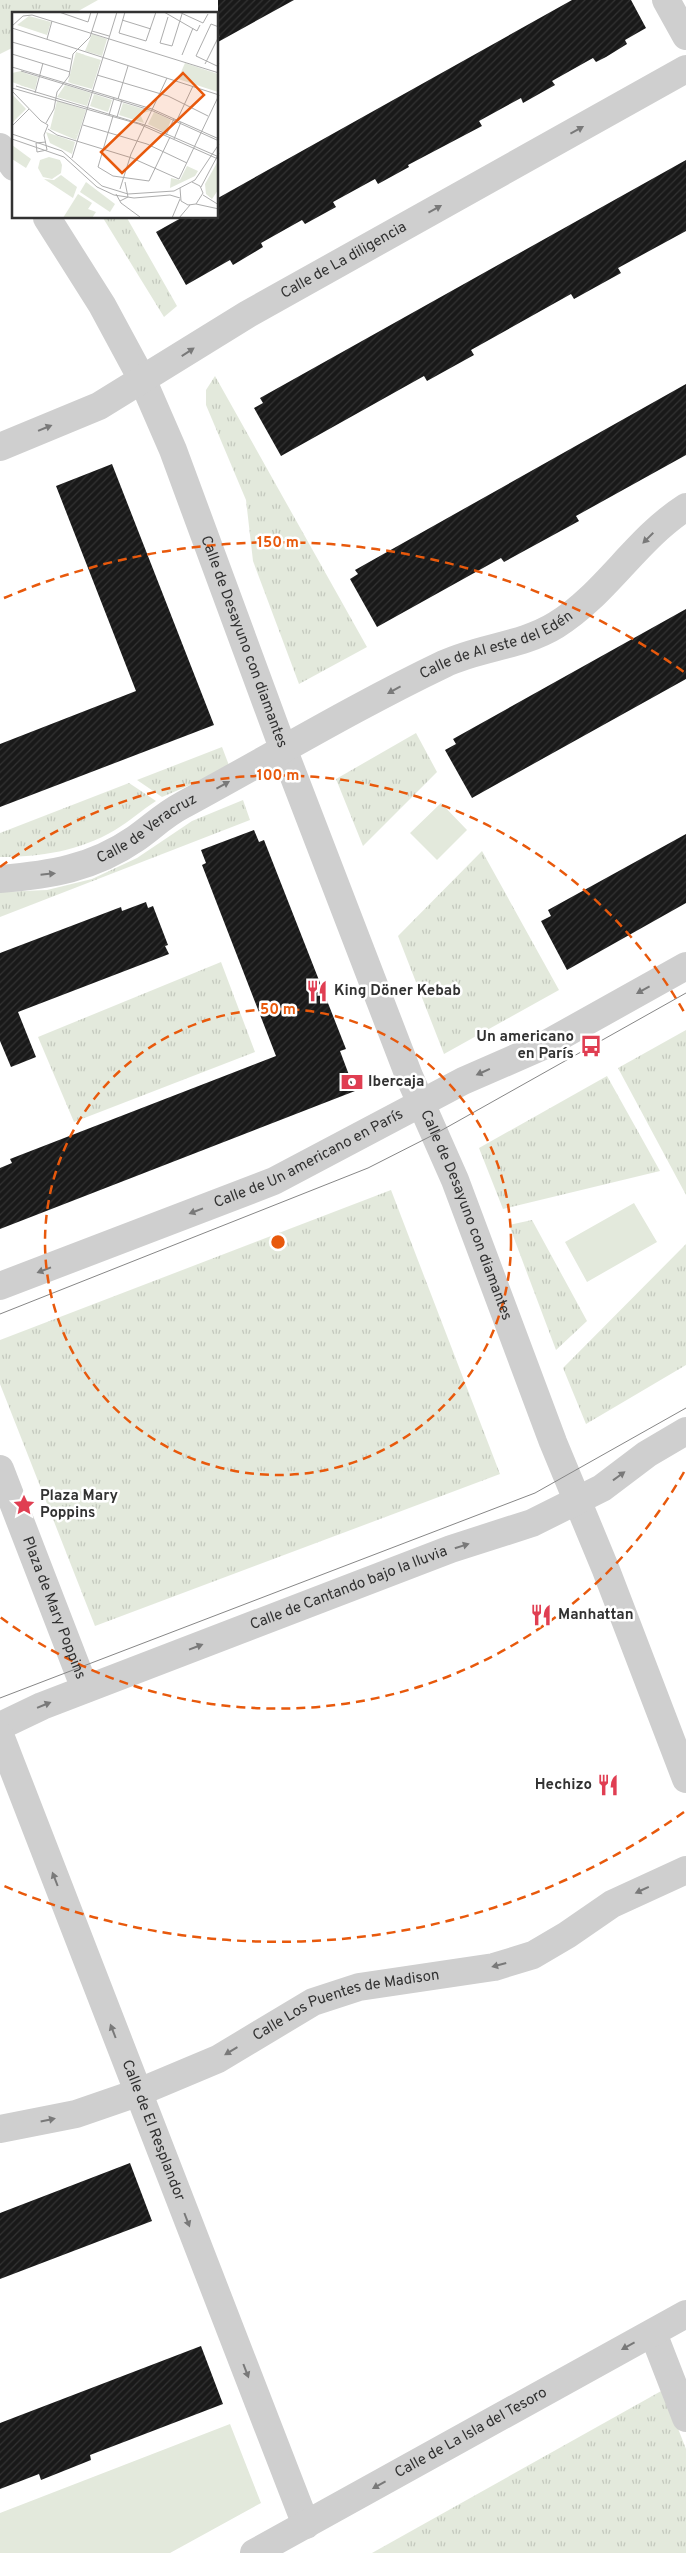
<svg xmlns="http://www.w3.org/2000/svg" width="686" height="2553" font-family="Overpass,sans-serif">
  <defs>
    <pattern id="grass-tufts" width="24" height="20" patternUnits="userSpaceOnUse" patternTransform="scale(1.25)"><rect width="24" height="20" fill="#e3e9dc"/><path d="M3 7l-1-3M5 7V3M7 7l1-3M15 17l-1-3M17 17v-4M19 17l1-3" fill="none" stroke="#c3c8bd"/></pattern>
    <pattern id="building-hatch" width="6" height="6" patternUnits="userSpaceOnUse" patternTransform="scale(1.25)"><rect width="6" height="6" fill="#191919"/><path d="M-1 1l2-2M0 6l6-6M5 7l2-2" fill="none" stroke="#323232"/></pattern>
  </defs>
  <rect width="100%" height="100%" fill="#fff"/>
  <path fill="url(#grass-tufts)" d="M0,0H98L73,14H14V47L0,54Z
    M103,218H127L177,306L164,317Z
    M215,376L367,647L299,684L253,561L246,500L206,405V390Z
    M416,733L437,772L363,846L336,779Z
    M222,747L230,768L162,797L137,780Z
    M129,783L156,801C142,810 130,821 115,830C80,851 40,857 0,857V833Z
    M243,800L250,820L0,917V892L47,890L92,879L137,858L192,821Z
    M482,851L559,990L444,1054L398,936Z
    M221,962L255,1052L74,1122L38,1037Z
    M686,1030V1195L618,1068Z
    M607,1076L660,1171L503,1209L479,1148Z
    M391,1190L500,1474L95,1626L0,1384V1340Z
    M532,1220L587,1321L556,1350L509,1225Z
    M686,1244V1365L586,1424L563,1368Z
    M663,2390L686,2449V2553H372Z"/>
  <path fill="#e3e9dc" d="M441,803L467,830L437,860L410,833Z
    M634,1203L657,1242L587,1282L565,1242Z
    M230,2424L261,2503L170,2553H0V2513Z"/>
  <path fill="url(#building-hatch)" d="M218,0H294L218,42Z
    M572,0H631L646,28L625,40L627,44L606,57L596,62L593,58L552,81L555,85L523,103L521,98L479,121L482,126L408,165L409,167L378,184L375,179L333,202L336,207L305,224L302,220L261,243L263,247L233,265L230,260L186,285L156,232L181,218H218V198Z
    M686,160V231L618,268L621,273L574,299L571,294L471,350L474,355L427,381L424,376L281,456L254,408L263,403L260,398Z
    M686,384V455L576,516L579,521L504,562L501,558L377,627L350,579L358,574L355,570Z
    M112,464L214,725L0,807V744L136,691L56,486Z
    M686,609V679L472,798L445,750L456,744L453,739Z
    M254,830L259,842L264,840L346,1049L340,1051L355,1091L0,1229V1168L12,1163L10,1159L276,1056L202,865L206,863L201,850Z
    M686,834V903L567,970L541,921L551,916L548,910Z
    M146,902L148,908L153,906L168,945L165,946L169,954L18,1012L36,1057L11,1067L0,1041V953L121,907L122,911Z
    M130,2163L152,2221L0,2279V2213Z
    M201,2346L223,2404L90,2455L91,2460L41,2480L39,2474L0,2489V2423Z"/>
  <g fill="none" stroke-linecap="round" stroke-linejoin="round">
    <g stroke="#cfcfcf" stroke-width="28">
      <path d="M666,0L686,36"/>
      <path d="M0,147L14,167"/>
      <path id="s1" d="M47,218L102,305L143,381L173,450L284,751L409,1076L455,1180L553,1442L606,1570L686,1779"/>
      <path id="s2" d="M0,447L99,406L248,314L686,69"/>
      <path id="s3" d="M0,879C50,875 93,868 135,839C151,828 164,815 181,806C268,759 354,707 444,664C480,647 522,646 556,625C606,594 636,539 686,507"/>
      <path id="s4" d="M0,1286L274,1181L463,1081L541,1047L686,966"/>
      <path id="s5" d="M0,1469L85,1689"/>
      <path id="s6" d="M0,1726L42,1706L451,1549L532,1523L602,1488L647,1454L686,1431"/>
      <path id="s7" d="M0,1735L306,2525"/>
      <path id="s8" d="M0,2129L76,2114L137,2093L218,2059L313,2002L359,1987L494,1967L533,1955L567,1935L612,1904L686,1870"/>
      <path d="M653,2333L686,2418"/>
      <path id="s9" d="M254,2553L686,2314"/>
    </g>
    <path stroke="#878787" stroke-width="1" d="M0,1314L368,1168L435,1134L686,993
      M0,1698L535,1493L686,1408"/>
  </g>
  <defs><path id="oneway-solid" d="M-6-.8H1V-3.2L6.5 0L1 3.2V.8H-6Z" transform="scale(1.25)"/></defs>
  <g fill="#797979">
    <use href="#oneway-solid" transform="translate(577 130) rotate(-29)"/>
    <use href="#oneway-solid" transform="translate(435 209) rotate(-29)"/>
    <use href="#oneway-solid" transform="translate(188 352) rotate(-33)"/>
    <use href="#oneway-solid" transform="translate(45 428) rotate(-22)"/>
    <use href="#oneway-solid" transform="translate(648 538) rotate(135)"/>
    <use href="#oneway-solid" transform="translate(394 690) rotate(151)"/>
    <use href="#oneway-solid" transform="translate(223 785) rotate(-29)"/>
    <use href="#oneway-solid" transform="translate(48 874) rotate(-6)"/>
    <use href="#oneway-solid" transform="translate(643 990) rotate(151)"/>
    <use href="#oneway-solid" transform="translate(483 1072) rotate(156)"/>
    <use href="#oneway-solid" transform="translate(196 1211) rotate(159)"/>
    <use href="#oneway-solid" transform="translate(44 1270) rotate(159)"/>
    <use href="#oneway-solid" transform="translate(619 1476) rotate(-36)"/>
    <use href="#oneway-solid" transform="translate(462 1546) rotate(-17)"/>
    <use href="#oneway-solid" transform="translate(196 1647) rotate(-21)"/>
    <use href="#oneway-solid" transform="translate(44 1705) rotate(-22)"/>
    <use href="#oneway-solid" transform="translate(55 1879) rotate(-111)"/>
    <use href="#oneway-solid" transform="translate(642 1890) rotate(155)"/>
    <use href="#oneway-solid" transform="translate(499 1965) rotate(165)"/>
    <use href="#oneway-solid" transform="translate(113 2031) rotate(-111)"/>
    <use href="#oneway-solid" transform="translate(231 2051) rotate(149)"/>
    <use href="#oneway-solid" transform="translate(48 2120) rotate(-12)"/>
    <use href="#oneway-solid" transform="translate(187 2220) rotate(69)"/>
    <use href="#oneway-solid" transform="translate(628 2346) rotate(151)"/>
    <use href="#oneway-solid" transform="translate(246 2371) rotate(69)"/>
    <use href="#oneway-solid" transform="translate(379 2485) rotate(151)"/>
  </g>
  <g fill="none" stroke="#e8590c" stroke-width="2.5" stroke-dasharray="9 6">
    <circle cx="278" cy="1242" r="233"/>
    <path d="M684 1472A467 467 0 0 1 0 1617M0 867A467 467 0 0 1 684 1012"/>
    <path d="M684 1812A700 700 0 0 1 4 1886M4 598A700 700 0 0 1 684 672"/>
  </g>
  <defs>
    <g id="restaurant-bare" transform="scale(1.725)"><path d="M-5-6h1v4h1v-4h1v4h1v-4h1v5L-1.5 .5V6h-2V.5L-5-1ZM5-6V6H3V1.5H1.5Q1.5-4 5-6Z" fill="#e03e52" stroke="#fff" stroke-width="2.5" paint-order="stroke"/></g>
    <g id="bus-bare" transform="scale(1.725)"><path d="M-5-6H5V4H4V6H2V4H-2V6H-4V4H-5ZM-3.5-4V0h7V-4ZM-3.5 1.2v1.5H-2V1.2ZM2 1.2v1.5H3.5V1.2Z" fill="#e03e52" stroke="#fff" stroke-width="2.5" paint-order="stroke"/></g>
    <g id="bank-bare" transform="scale(1.725)"><path d="M-6-4H6V4H-6ZM0-2.3a2.3 2.3 0 1 0 0 4.6a2.3 2.3 0 1 0 0-4.6Z" fill="#e03e52" stroke="#fff" stroke-width="2.5" paint-order="stroke"/></g>
    <g id="sight-bare" transform="scale(1.725)"><path d="M0-6L1.8-2.2L6-1.7L2.9 1.2L3.7 5.4L0 3.3L-3.7 5.4L-2.9 1.2L-6-1.7L-1.8-2.2Z" fill="#e03e52" stroke="#fff" stroke-width="2.5" paint-order="stroke"/></g>
  </defs>
  <g fill-rule="evenodd">
    <use href="#restaurant-bare" x="317" y="991"/>
    <use href="#bus-bare" x="591" y="1046"/>
    <use href="#bank-bare" x="352" y="1082"/>
    <use href="#sight-bare" x="24" y="1505"/>
    <use href="#restaurant-bare" x="541" y="1615"/>
    <use href="#restaurant-bare" x="608" y="1785"/>
  </g>
  <g text-anchor="middle" dominant-baseline="central" stroke-width="5" stroke-linejoin="round" paint-order="stroke">
    <g font-size="15" fill="#323232" stroke="#fff">
      <text stroke="none"><textPath href="#s2" startOffset="392">Calle de La diligencia</textPath></text>
      <text stroke="none"><textPath href="#s1" startOffset="469">Calle de Desayuno con diamantes</textPath></text>
      <text stroke="none"><textPath href="#s3" startOffset="554">Calle de Al este del Edén</textPath></text>
      <text stroke="none"><textPath href="#s3" startOffset="158">Calle de Veracruz</textPath></text>
      <text stroke="none"><textPath href="#s4" startOffset="334">Calle de Un americano en París</textPath></text>
      <text stroke="none"><textPath href="#s1" startOffset="1084">Calle de Desayuno con diamantes</textPath></text>
      <text stroke="none"><textPath href="#s6" startOffset="375">Calle de Cantando bajo la lluvia</textPath></text>
      <text stroke="none"><textPath href="#s5" startOffset="149">Plaza de Mary Poppins</textPath></text>
      <text stroke="none"><textPath href="#s8" startOffset="371">Calle Los Puentes de Madison</textPath></text>
      <text stroke="none"><textPath href="#s7" startOffset="424">Calle de El Resplandor</textPath></text>
      <text stroke="none"><textPath href="#s9" startOffset="248">Calle de La Isla del Tesoro</textPath></text>
    </g>
    <g font-size="15" font-weight="bold" fill="#323232" stroke="#fff" text-anchor="start">
      <text x="334" y="991">King Döner Kebab</text>
      <text x="574" y="1037" text-anchor="end">Un americano<tspan x="574" dy="17">en París</tspan></text>
      <text x="368" y="1082">Ibercaja</text>
      <text x="40" y="1496">Plaza Mary<tspan x="40" dy="17">Poppins</tspan></text>
      <text x="558" y="1615">Manhattan</text>
      <text x="592" y="1785" text-anchor="end">Hechizo</text>
    </g>
  </g>
  <g transform="translate(12 12)">
    <rect width="206" height="206" fill="#fff"/>
    <path d="M17,4L39,10L35,23L5,13ZM80,22L95,27L90,44L73,39ZM66,41L89,48L80,77L58,71L66,55ZM173,51L206,62V80L166,67ZM9,59L15,62L14,75L0,70V61ZM0,82L14,97L0,111ZM82,82L100,88L96,100L78,94ZM52,91L74,98L66,123L45,118ZM111,91L138,99L128,102L132,111L107,103ZM142,100L159,108L154,121L136,112ZM175,154L186,159L183,164L158,176L159,166L168,168ZM74,170L103,192L98,200L68,180ZM66,182L80,191L76,197L84,200L80,206H51Z" fill="#e3e9dc"/>
    <path d="M64,40L73,43L64,72L56,70ZM12,61L26,65L23,78L8,73L13,68ZM53,73L79,81L75,94L45,85ZM45,89L58,93L50,118L66,123L64,128L38,117ZM34,120L63,130L60,142L38,131ZM206,149V178L200,187L194,182L193,172Z" fill="#e3e9dc"/>
    <path d="M0,133L19,147L14,156L0,147ZM37,145L48,148L50,153L49,161L40,167L31,165L26,156L28,148ZM49,163L65,175L61,186L32,167L42,168Z" fill="#e3e9dc"/>
    <path fill="none" stroke="#adadad" stroke-width="1" d="M47,0L76,10L79,0M113,0L107,21L134,29L144,0M152,0L185,19L188,13M167,0L191,11L196,2M156,5L148,31L160,34L170,2M110,8L139,17M0,14L11,4L20,3L207,61M207,15L199,12L184,44L205,54L207,51M0,16L207,83M80,19L97,24M35,27L40,9M0,30L59,47M0,42L58,60M170,43L181,16M193,52L207,24M0,55L140,97L207,127M9,59L141,99L207,129M85,63L156,84L196,104M4,74L136,114L207,145M0,76L127,112L206,147M0,79L29,109L36,113L32,123L35,138L25,140L24,131L34,130M23,81L31,51M106,87L116,54M97,103L102,86M101,104L86,155L101,164L137,169L158,125M105,105L110,88M165,108L181,74M34,111L42,97L45,80L57,64L61,42L78,25L86,0M71,113L135,132L175,151M0,114L17,97M36,117L45,123L120,146L167,167L207,83M0,122L50,139L90,174L116,182L162,179L183,168L207,132M154,123L162,107M0,127L52,145L85,175L102,183L122,186L158,183L168,186M162,127L169,110M60,146L105,0M189,175L207,141M168,176L169,189L176,193L184,192L191,181L188,174L180,170M108,177L119,142L155,66M104,182L109,191L128,205M191,183L207,193M108,189L116,185L113,170M184,192L207,197M160,206L168,187M167,206L178,193"/>
    <path fill="#e8590c" fill-opacity="0.15" stroke="#e8590c" stroke-width="2.5" d="M171,61L192,83L110,161L89,140Z"/>
    <rect width="206" height="206" fill="none" stroke="#323232" stroke-width="2.5"/>
  </g>
  <circle cx="278" cy="1242" r="8" fill="#e8590c" stroke="#fff" stroke-width="2.5"/>
  <g font-size="15" text-anchor="middle" font-weight="bold" fill="#e8590c" stroke="#fff" stroke-width="5" stroke-linejoin="round" paint-order="stroke">
    <text x="278" y="547">150 m</text>
    <text x="278" y="780">100 m</text>
    <text x="278" y="1014">50 m</text>
  </g>
</svg>
